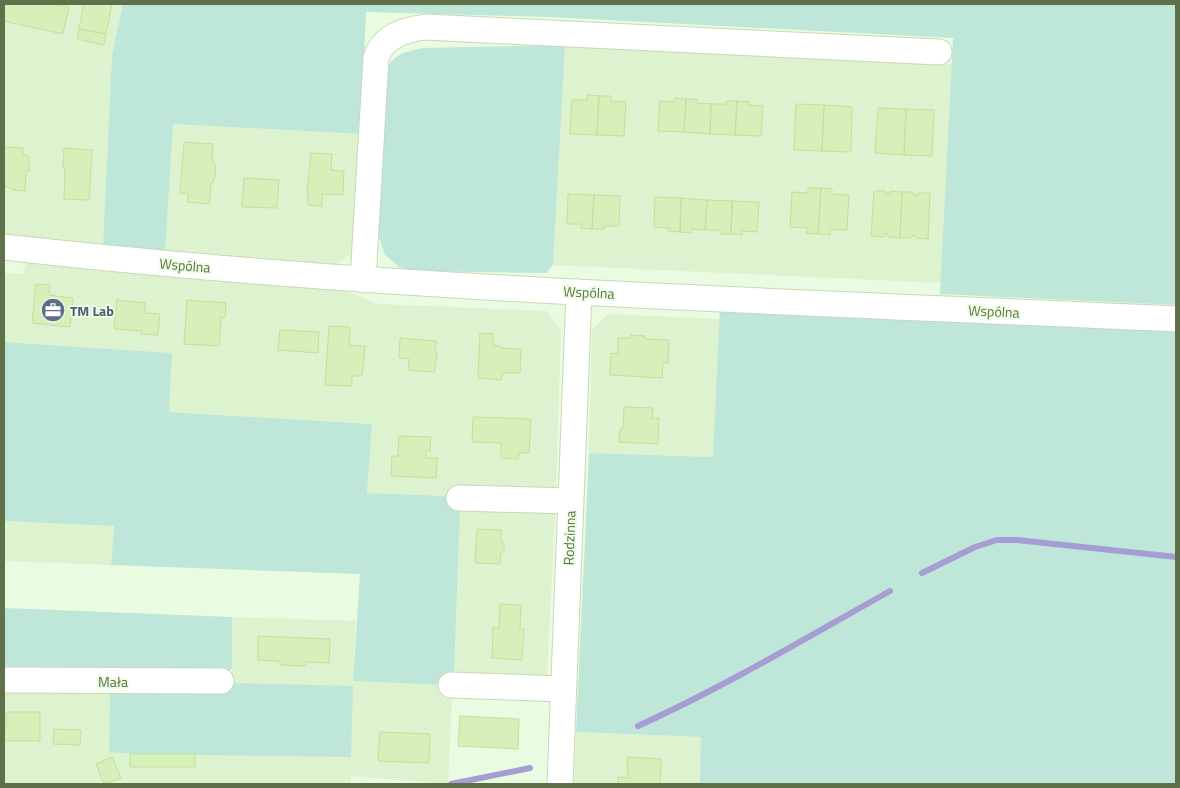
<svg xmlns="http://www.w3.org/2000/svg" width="1180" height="788" font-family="'Titillium Web',sans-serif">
  <rect width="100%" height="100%" fill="#e9fbe0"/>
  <path fill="#ddf2cf" d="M4,4H123L112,55L103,245L4,234Z
    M565,45L953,64L942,283L553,265Z
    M173,124L361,134L354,252L334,265L165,253Z
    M26,262L341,289L377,304L546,311L561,330L556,490L450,496L367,493L372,424L169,412L172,353L4,342V273L23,274Z
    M608,314L720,319L714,457L589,453L592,330Z
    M460,509L555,512L547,679L454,674Z
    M4,521L114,526L111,565L4,561Z
    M232,617L356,621L353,681L442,685L452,697L448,783L476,784H448L351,776L350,784H4V690L110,691L109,752L130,754H195L232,683Z
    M576,732L701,737L700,784H574Z"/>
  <path fill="#bfe7d9" d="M123,4H1176V305L940,294L953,38L550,17L366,12L361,134L173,124L165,253L103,245L112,55Z
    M565,45L553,265L546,273L414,271L399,267L385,255L376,228L385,71C396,53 402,53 422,48Z
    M720,307L1176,331V784H700L701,737L576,732L589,453L713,457Z
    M4,342L172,353L169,412L372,424L367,493L450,496L460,509L454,674L442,685L353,681L360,574L111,565L114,526L4,521Z
    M4,608L232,617V669L221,674L4,669Z
    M232,683L353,686L351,757L130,754L109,752L110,691Z"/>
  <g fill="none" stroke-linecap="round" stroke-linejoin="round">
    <path stroke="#a89cd4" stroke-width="6" d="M922,573L975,547L997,540H1017L1176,557
      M638,726C724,687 808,637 890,591
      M451,784L530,768"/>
  </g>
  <path fill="#d7efb8" stroke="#c2e19a" d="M4,4H53L69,7L63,34L4,21Z
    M84,4H112L106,34L79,29Z
    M79,29L106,34L104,45L77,39Z
    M587,95L599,96L597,135L570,134L572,100H587Z
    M599,96H611V101L626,102L624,136L597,135Z
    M675,98L686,99L684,132L658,131L660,101L674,102Z
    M686,99H697V103L711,104L710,134L684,132Z
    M726,101H737L735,135L710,134L711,104H726Z
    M737,101L749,102L748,105L763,106L761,136L735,135Z
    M796,104L824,105L822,151L794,150Z
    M824,105L852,107L851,152L822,151Z
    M878,108L906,109L904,155L875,153Z
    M906,109L934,110L932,156L904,155Z
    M184,142L213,144L212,158L216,167L215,177L211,185L209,204L188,202V194L180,193Z
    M4,147L23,148V154L29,156V171H26L25,191L12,190L9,187H4V192Z
    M64,148L92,150L89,200L64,199L65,168H63Z
    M311,153L332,154L331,170L344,171L343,195L322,194V206L308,205V193H307Z
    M244,178L279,180L277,208L242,207Z
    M808,188H821L818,234L806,233L807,228L790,227L792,192L808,193Z
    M821,188L832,189V194L849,195L847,230L830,229V235L818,234Z
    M874,191H886V194H890V191L902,192L900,238L888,237V234H884V237L871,236Z
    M902,192H914V195L918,196V193H930L928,239L916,238V236L912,235V238H900Z
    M568,194L594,195L592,229L581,228V224H567Z
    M594,195L620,196L619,226H604V229H592Z
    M655,197L681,198L680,232L668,231L669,228L654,227Z
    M681,198L707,200L705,230L691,229V233L680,232Z
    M707,200L732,201L731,234H720V230H705Z
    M732,201L759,202L757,232L742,231V235L731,234Z
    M36,284L50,285L49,295L73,298L70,327L32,323Z
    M117,300L145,303V313L160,314L158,335L141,334L142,331L114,329Z
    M187,300L226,303L225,318L221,317L219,346L184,344Z
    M329,326L350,327L349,345L365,346L362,376H352V386L325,385Z
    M280,330L319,332L318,353L278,350Z
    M480,333L493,334V344L502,348L521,349L520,373H503L501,380L478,378Z
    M631,335L645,336V339L669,340L668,363H663L662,378L610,375L611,353L618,354V338H631Z
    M400,338L436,341L435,350L437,353L434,372L408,370L409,359L399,358Z
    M624,407L653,408L652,418H659L658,444L619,442L620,429H623Z
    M473,417L531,419L529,453H519L518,459L501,458V443L472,442Z
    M399,436L431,437L430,451H426V458H437L436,478L391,476L392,456H398Z
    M477,529L501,530V542H504V552H501L500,564L475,563Z
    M500,604L521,605L520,629H524L522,660L492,658L493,627L499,628Z
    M258,636L330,639L329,663L306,662V666L280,665V661L258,660Z
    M6,712H40V741H6L4,738V731L6,728Z
    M460,716L519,719L518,749L458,746Z
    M54,729L81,730L80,745L53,744Z
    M380,732L430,734L429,763L378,761Z
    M130,754H195V767H130Z
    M112,757L121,778L104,784L96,764Z
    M627,757L661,759L660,784H618V777L628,778Z"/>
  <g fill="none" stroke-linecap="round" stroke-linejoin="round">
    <g stroke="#c8d9b7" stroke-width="27">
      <path id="minor" d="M4,247C393,291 785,301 1176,319
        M363,280L376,58C383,36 404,30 425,27L939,52
        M459,498L570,501
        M4,680L221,681
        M451,685L563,689
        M560,784L579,292"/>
    </g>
    <use href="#minor" stroke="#fff" stroke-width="25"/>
  </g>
  <defs>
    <g id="office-disc" transform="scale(1.25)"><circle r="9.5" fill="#5c6f8a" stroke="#eefee5"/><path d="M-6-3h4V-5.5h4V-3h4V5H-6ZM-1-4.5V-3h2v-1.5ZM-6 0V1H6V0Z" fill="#fff"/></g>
  </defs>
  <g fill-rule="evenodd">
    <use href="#office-disc" x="53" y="310"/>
  </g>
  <g text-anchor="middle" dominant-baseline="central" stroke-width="4" stroke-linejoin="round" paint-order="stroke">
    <g font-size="14" fill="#607048" stroke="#eefee5">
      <text transform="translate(185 265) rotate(5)">Wspólna</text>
      <text transform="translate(589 292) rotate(3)">Wspólna</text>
      <text transform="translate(994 311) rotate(3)">Wspólna</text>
      <text transform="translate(569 538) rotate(-88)">Rodzinna</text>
      <text x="113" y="681">Mała</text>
    </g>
    <g font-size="14" font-weight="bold" fill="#4e5e75" stroke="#eefee5" text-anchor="start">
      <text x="70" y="310">TM Lab</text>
    </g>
  </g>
  <rect width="1180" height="788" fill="none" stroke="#607048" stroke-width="10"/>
</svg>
